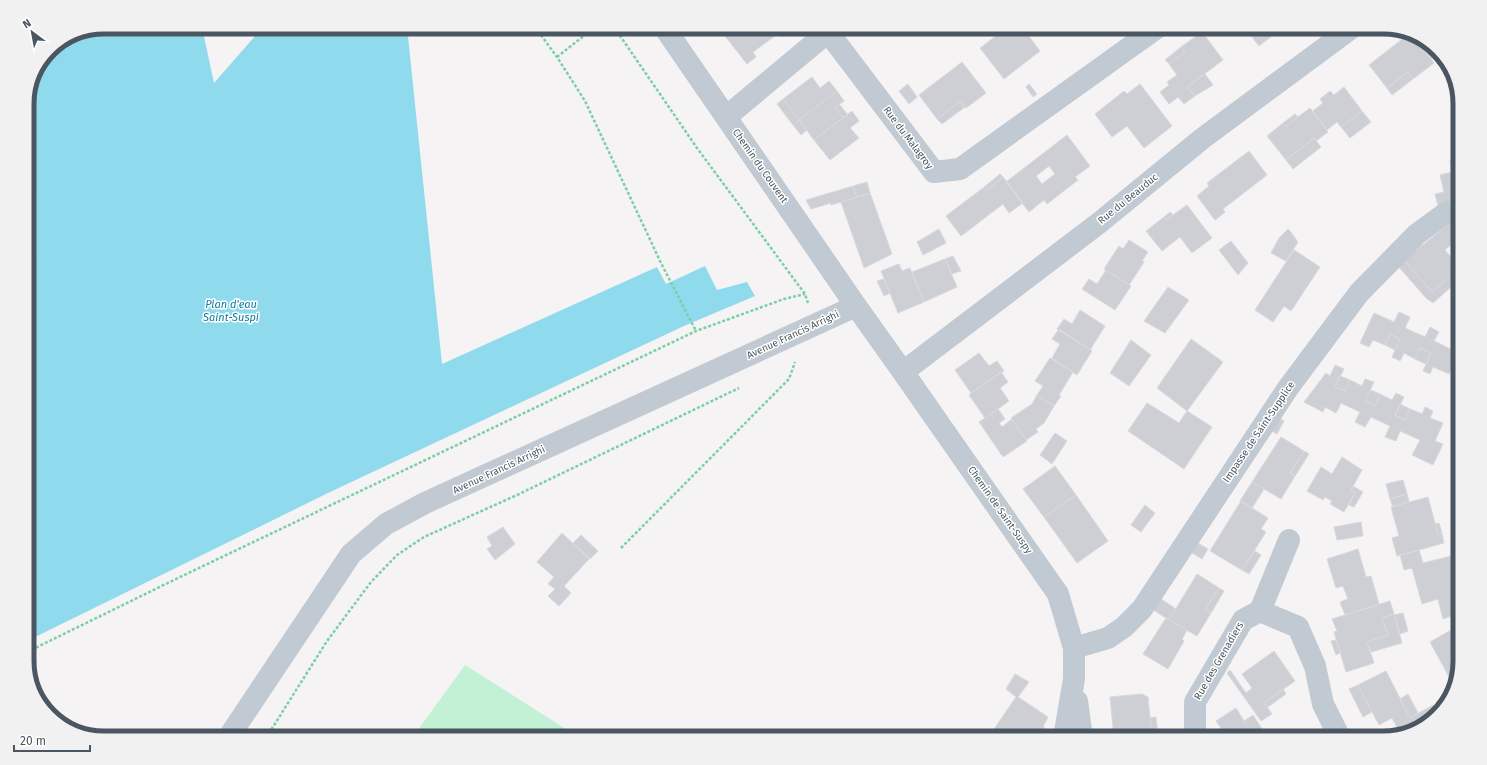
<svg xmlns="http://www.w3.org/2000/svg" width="1487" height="765" font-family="'Fira Sans',sans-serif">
  <rect width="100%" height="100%" fill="#f5f3f3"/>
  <path fill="#c3f1d5" d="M465,665L580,738H412Z"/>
  <path fill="#90daee" d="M104,27H202L214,83L263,27H407L442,364L657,267L666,284L705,266L717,290L747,282L755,296L684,326L328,493L27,641V99L50,49L75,33Z"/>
  <path fill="#cdcfd5" stroke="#d7d9de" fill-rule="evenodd" d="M718,27H795L782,37L779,33L753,52L756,57L747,64Z
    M1008,27H1022L1040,51L1004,79L980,48Z
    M1094,27H1108L1099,33Z
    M1245,27H1264L1252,37Z
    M1264,27H1274L1277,32L1259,46L1252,37Z
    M1202,32L1223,60L1187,87L1195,96L1184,104L1178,97L1169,104L1160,92L1169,85L1167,82L1177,75L1169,64L1185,52L1181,47Z
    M1410,33L1434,63L1413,79L1408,72L1387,88L1369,65Z
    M1414,34L1417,35L1439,54L1431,59L1413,35Z
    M1181,47L1185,52L1169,64L1165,60Z
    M962,62L986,93L966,108L960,101L937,119L919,95Z
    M1408,72L1413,79L1392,95L1387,88Z
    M1205,74L1213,85L1195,96L1187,87Z
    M812,77L820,88L829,81L837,91L799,120L783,99Z
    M908,84L917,97L909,104L899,91Z
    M1029,84L1037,94L1033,97L1026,87Z
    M1140,84L1172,126L1144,148L1127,126L1112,137L1095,114L1124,91L1127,94Z
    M1344,87L1362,111L1341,127L1337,122L1327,130L1313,111L1323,103L1320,99L1330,91L1334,95Z
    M837,91L844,101L835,107L843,118L814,140L799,120Z
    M783,99L799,120L793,125L777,104Z
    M960,101L965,107L942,124L937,119Z
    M839,104L848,115L843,118L835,107Z
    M1310,108L1328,132L1316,141L1314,138L1286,160L1267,136L1283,123L1286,126Z
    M852,111L859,121L850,128L859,138L830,160L814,140Z
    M1362,111L1371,122L1350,138L1341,127Z
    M1295,114L1298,117L1286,126L1283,123Z
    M799,120L807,130L801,135L793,125Z
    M1067,135L1090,166L1075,177L1078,180L1047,204L1044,200L1029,212L1006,182ZM1049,166L1055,174L1042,184L1036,176Z
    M1314,138L1321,147L1293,169L1286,160Z
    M1249,151L1267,175L1223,209L1225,212L1215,220L1197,196L1209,186L1207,183Z
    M1460,158V170L1452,172L1450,161Z
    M1460,170V200L1458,201L1452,172Z
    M1452,172L1458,201L1438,206L1435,194L1444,192L1440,175Z
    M1000,174L1003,177L986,191L983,188Z
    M1003,177L1023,203L1009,213L1003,204L961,236L946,216L983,188L986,191Z
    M867,182L870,193L857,197L853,186Z
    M853,186L857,197L841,202L831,205V203L811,209L806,200Z
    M870,193L892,254L864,268L841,202Z
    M1187,205L1212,238L1192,253L1180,237L1162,251L1146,231L1164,217L1166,220Z
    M1170,212L1173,215L1166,220L1164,217Z
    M1460,215V231L1451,239L1453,243L1445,250L1460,268L1432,292L1404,260Z
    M939,229L946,243L923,255L917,242Z
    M1288,229L1290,231L1298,242L1286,261L1271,253L1279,238Z
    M1129,240L1148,252L1142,261L1144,262L1129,285L1104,269L1119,246L1123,249Z
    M1231,241L1248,263L1238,275L1219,250Z
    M1294,250L1320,267L1291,311L1284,306L1273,322L1255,310Z
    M953,256L961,271L952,274L945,259Z
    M945,259L957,287L924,302L912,272Z
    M1404,260L1432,292L1460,268V279L1433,303L1426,298L1398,266Z
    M899,264L902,271L910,268L924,302L898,313L881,271Z
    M1106,270L1131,286L1115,310L1082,289L1089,279L1097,284Z
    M884,279L890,293L884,296L877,281Z
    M1168,287L1189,300L1165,333L1144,321Z
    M1080,310L1105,326L1090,350L1057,329L1064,319L1072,324Z
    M1399,312L1410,317L1405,328L1425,337L1430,327L1439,332L1434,341L1459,353L1449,374L1433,367L1430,374L1423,371L1431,353L1420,348L1415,359L1404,353L1400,361L1392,357L1400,339L1390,334L1385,345L1373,340L1369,347L1360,343L1374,313L1394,322Z
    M1059,329L1092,351L1077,375L1052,358L1060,344L1052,339Z
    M1390,334L1400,339L1395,350L1385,345Z
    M1191,339L1223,362L1187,411L1157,388Z
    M1131,340L1151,355L1129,386L1110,373Z
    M1420,348L1431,353L1426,364L1415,359Z
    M979,353L989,366L997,361L1004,371L971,393L955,370Z
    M1050,358L1073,372L1059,395L1061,396L1054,406L1037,395L1043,386L1035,381Z
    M1335,365L1344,369L1335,387L1345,391L1350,380L1362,386L1365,379L1374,382L1365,401L1375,406L1380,394L1392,400L1396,393L1404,397L1395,415L1405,420L1410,409L1422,414L1425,407L1433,411L1430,418L1443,423L1435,441L1443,444L1433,465L1412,455L1420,440L1400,431L1396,441L1385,437L1390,426L1371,417L1365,427L1355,422L1360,412L1341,403L1336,413L1325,407L1323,412L1304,402L1326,373L1330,376Z
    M1001,372L1008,382L1000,388L1009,401L985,418L969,395Z
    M1340,376L1350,380L1345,391L1335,387Z
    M1370,390L1380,394L1375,406L1365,401Z
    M1037,395L1054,406L1044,423L1036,429L1038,432L1026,440L1011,418L1032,404Z
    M1147,403L1179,423L1187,411L1212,427L1184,469L1128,431Z
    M1400,404L1410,409L1405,420L1395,415Z
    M998,409L1005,419L999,423L1002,427L1012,419L1027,441L1003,457L979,422Z
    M1276,416L1284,421L1277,434L1268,429Z
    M1055,433L1067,441L1052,464L1040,455Z
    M1281,437L1304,451L1290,473L1295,476L1281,499L1252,482Z
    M1304,451L1309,454L1295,476L1290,473Z
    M1342,457L1362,470L1351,490L1355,493L1344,512L1330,504L1332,501L1325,497L1323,500L1307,491L1321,467L1332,474Z
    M1055,466L1076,495L1044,517L1023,489Z
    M1403,480L1407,494L1390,499L1386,484Z
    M1252,482L1264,489L1252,508L1240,501Z
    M1353,486L1363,492L1354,507L1349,505L1355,493L1351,490Z
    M1407,494L1409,502L1393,507L1390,499Z
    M1076,495L1108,541L1077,563L1044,517Z
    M1428,497L1438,534L1442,533L1444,543L1397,556L1392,538L1399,536L1391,507Z
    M1241,501L1268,518L1261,529L1266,532L1242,570L1210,551Z
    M1145,505L1155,513L1141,532L1131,525Z
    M1361,522L1363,536L1337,540L1334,527Z
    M1439,523L1442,533L1438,534L1435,524Z
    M503,527L515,544L495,560L487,549L492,546L487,537Z
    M562,533L589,559L564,586L571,593L559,606L548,596L555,589L548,584L554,577L537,562Z
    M581,535L598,551L590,559L573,543Z
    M1198,543L1208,549L1202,559L1192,553Z
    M1358,549L1366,577L1371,576L1379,604L1345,615L1340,602L1348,599L1343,586L1336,588L1327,559Z
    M1419,550L1423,563L1459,554L1460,558V613L1443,619L1438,599L1422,604L1412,568L1404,570L1400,555Z
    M1255,551L1261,555L1249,574L1242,570Z
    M1197,574L1219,588L1205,610L1211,613L1197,636L1169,620Z
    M1219,588L1224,591L1211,613L1205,610Z
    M1161,599L1176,609L1169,620L1152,609Z
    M1390,601L1394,614L1382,618L1388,635L1367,642L1374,663L1346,672L1334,632L1337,631L1332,619Z
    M1403,613L1408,631L1400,634L1394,615Z
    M1394,614L1402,643L1371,652L1367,642L1388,635L1382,618Z
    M1166,618L1187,630L1182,639L1184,641L1168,669L1143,654Z
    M1460,625V661L1454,686L1430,642Z
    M1336,640L1340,653L1336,655L1331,641Z
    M1274,651L1295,681L1264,703L1272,714L1261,721L1227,673L1230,670L1246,693L1252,688L1242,674Z
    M1386,671L1410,718L1433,705L1434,707L1431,718L1423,727L1400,733L1392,718L1379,725L1358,685Z
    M1015,674L1029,682L1018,697L1048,717L1043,727L1045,728L1041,738H988L1016,697L1006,689Z
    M1358,685L1372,712L1363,717L1349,689Z
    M1283,689L1286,694L1268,707L1264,703Z
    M1142,694L1148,697L1152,738H1114L1110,697Z
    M1408,694L1418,713L1410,718L1400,699Z
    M1236,708L1244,721L1256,738H1219L1225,734L1216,721Z
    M1253,715L1268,738H1256L1244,721Z
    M1156,717L1158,738H1152L1150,718Z
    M1303,730L1308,738H1291Z"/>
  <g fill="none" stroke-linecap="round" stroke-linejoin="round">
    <path stroke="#7ad0a6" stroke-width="2.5" stroke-dasharray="3 2" stroke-linecap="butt" d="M535,27L557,57L585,101L661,263L696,331
      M614,27L697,148L805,294L808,303
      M557,57L595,27
      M621,548L789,379L795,362
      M27,652L178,578L696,331L784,299L805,294
      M266,738L327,641L371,582L397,555L424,537L517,495L739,388"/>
    <path stroke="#c1cad2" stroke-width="22" d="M664,27L856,306L903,372L1058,594L1074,648V679L1064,738
      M726,117L828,32L934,172L960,169L1158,27
      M903,372L1099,223L1203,138L1353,27
      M1260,611L1289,540
      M1074,648L1108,638L1124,627L1142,609L1288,388L1359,293L1417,234L1447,212
      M1077,701L1082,738
      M228,738L351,554L386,524L425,503L856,306
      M1195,738V702L1243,620L1260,611L1298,627L1315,666L1323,704L1340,738"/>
  </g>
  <g text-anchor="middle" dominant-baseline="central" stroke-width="3" stroke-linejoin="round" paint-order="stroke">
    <g font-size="10" fill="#4a5661" stroke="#fff">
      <text transform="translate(908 138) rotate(53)">Rue du Malagroy</text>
      <text transform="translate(760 166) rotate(55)">Chemin du Couvent</text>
      <text transform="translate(1128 199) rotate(-39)">Rue du Beauduc</text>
      <text transform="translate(793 335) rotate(-25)">Avenue Francis Arrighi</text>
      <text transform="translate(1259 432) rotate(-56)">Impasse de Saint-Supplice</text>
      <text transform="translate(499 470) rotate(-25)">Avenue Francis Arrighi</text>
      <text transform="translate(1000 510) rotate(55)">Chemin de Saint-Suspy</text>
      <text transform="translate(1219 661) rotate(-60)">Rue des Grenadiers</text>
    </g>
    <g font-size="11" font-style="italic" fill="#0c7c9b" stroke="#fff">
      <text x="231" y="304">Plan d'eau<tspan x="231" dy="13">Saint-Suspi</tspan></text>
    </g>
  </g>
  <path d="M0 0H1487V765H0ZM104 34H1383A70 70 0 0 1 1453 104V661A70 70 0 0 1 1383 731H104A70 70 0 0 1 34 661V104A70 70 0 0 1 104 34Z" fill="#f1f1f2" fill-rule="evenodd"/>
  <path fill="none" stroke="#4a5661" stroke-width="5" d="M104 34H1383A70 70 0 0 1 1453 104V661A70 70 0 0 1 1383 731H104A70 70 0 0 1 34 661V104A70 70 0 0 1 104 34Z"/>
  <g transform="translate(32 32) rotate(328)" stroke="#ffffff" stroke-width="3" paint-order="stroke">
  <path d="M0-3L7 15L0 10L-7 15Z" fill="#4a5661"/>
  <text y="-6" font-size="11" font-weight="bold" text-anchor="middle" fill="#4a5661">N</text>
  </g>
  <path d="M14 745v6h76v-6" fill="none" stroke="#4a5661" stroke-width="2"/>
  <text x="20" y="745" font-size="12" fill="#4a5661" stroke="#ffffff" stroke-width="3" paint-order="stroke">20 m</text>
</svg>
